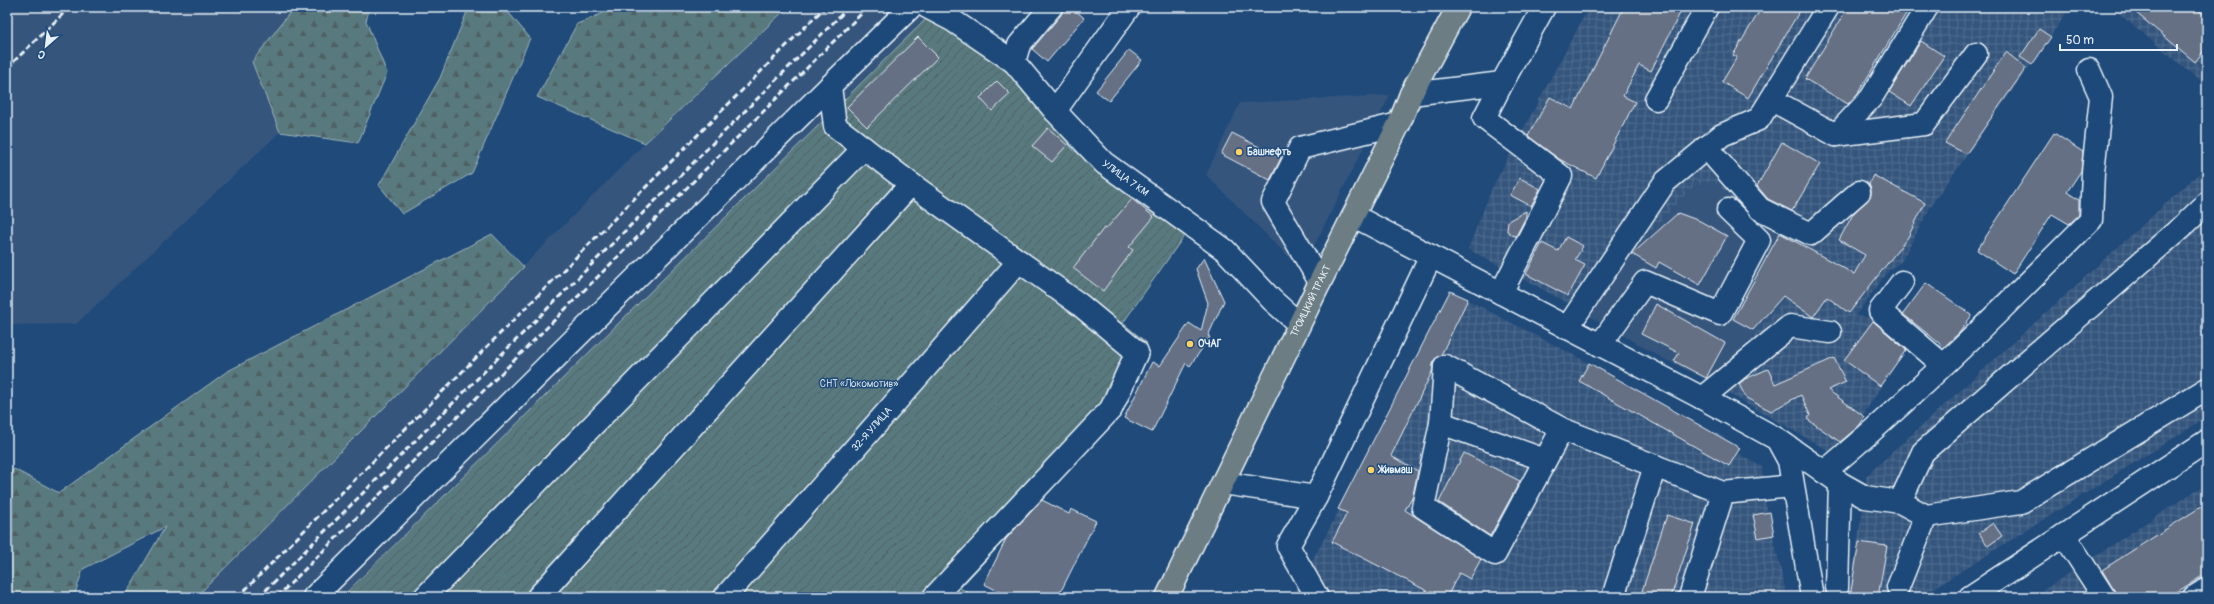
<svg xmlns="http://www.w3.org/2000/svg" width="2214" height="604" font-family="Pangolin,sans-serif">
  <defs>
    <pattern id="industrial-grid" width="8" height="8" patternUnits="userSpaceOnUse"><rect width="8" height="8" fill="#34557d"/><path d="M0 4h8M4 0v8" fill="none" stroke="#516e90"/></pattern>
    <pattern id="forest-firs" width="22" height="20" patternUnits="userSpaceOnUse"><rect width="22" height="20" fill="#58797e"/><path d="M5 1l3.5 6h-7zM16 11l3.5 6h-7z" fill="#4f6064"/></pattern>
    <pattern id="garden-furrows" width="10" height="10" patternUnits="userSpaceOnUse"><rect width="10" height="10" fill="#58797e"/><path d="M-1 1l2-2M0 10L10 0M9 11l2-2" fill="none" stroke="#4f6064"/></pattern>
  </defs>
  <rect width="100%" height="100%" fill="#1f4a7a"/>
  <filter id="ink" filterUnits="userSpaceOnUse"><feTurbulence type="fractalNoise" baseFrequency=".025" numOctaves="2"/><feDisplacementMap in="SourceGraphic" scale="8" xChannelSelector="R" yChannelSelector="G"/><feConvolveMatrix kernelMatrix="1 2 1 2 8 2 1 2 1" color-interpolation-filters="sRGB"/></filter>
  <g filter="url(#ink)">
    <path fill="#34557d" d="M7,7H294L253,62L280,132L76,324L7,325Z
      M788,7H938L342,597H196L645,143Z
      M1390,95L1302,270L1206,175L1240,103Z
      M1713,181L1752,215L1813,252L1784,300L1713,383L1662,358L1584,313L1597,287L1693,187Z"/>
    <path fill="url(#industrial-grid)" d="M1589,7H2071L1931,206L1901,262L1890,269L1855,316L1875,318L1911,343L1836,455L1726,392L1713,383L1784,300L1813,252L1752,215L1713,181L1693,187L1597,287L1573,306L1468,249L1492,188Z
      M2111,7H2207V86Z
      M2207,166V417L1920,597H1848L1865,497L1866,476Z
      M1450,291L1589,363L1740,448L1737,453L1762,467L1766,504L1787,597H1291L1322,543Z
      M2207,483V597H2033Z"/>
    <path fill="url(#forest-firs)" stroke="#a0b5bb" d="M294,7H370L366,21L387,73L358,143L280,132L252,62Z
      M469,7H504L530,38L472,173L402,214L379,185L440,78Z
      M618,7H788L645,143L537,97L577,24Z
      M492,234L524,267L196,597H124L165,527L83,569L74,597H7V475L14,469L59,493L226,372Z"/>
    <path fill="url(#garden-furrows)" stroke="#a0b5bb" d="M938,7H951L1051,117L1072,149L1187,232L1123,323L1147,343L1115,420L960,588L976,597H342Z"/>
    <path fill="#656f85" stroke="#e8f1f8" d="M1064,7H1072L1084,18L1047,62L1032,49L1061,15Z
      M1624,7H1683L1651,71L1639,65L1623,96L1635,102L1596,178L1559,159L1528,136L1550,97L1573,109Z
      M1762,7H1802L1748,98L1722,82L1737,57L1733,55Z
      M1848,7H1910L1858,93L1848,104L1805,79Z
      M2129,7H2195L2207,17V47L2195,62Z
      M2039,29L2051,37L2032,65L2020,57Z
      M918,37L938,57L867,127L847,107Z
      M1921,41L1944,56L1911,106L1889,92Z
      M1129,50L1142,60L1109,101L1096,91Z
      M2006,52L2026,68L1966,154L1945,143Z
      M997,81L1010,94L992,111L980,98Z
      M1048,128L1067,145L1052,162L1032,146Z
      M1232,133L1281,158L1270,180L1221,154Z
      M2054,133L2083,152L2081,171L2067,192L2079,200V215L2069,224L2052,214L2013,274L1977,250Z
      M1782,142L1820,164L1792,211L1768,199L1757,186Z
      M1873,175L1925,203L1908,237L1849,313L1827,297L1813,317L1783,296L1753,330L1733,319L1780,233L1854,274L1865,255L1839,240L1853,214L1871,196V190L1869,184Z
      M1520,178L1540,189L1531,206L1510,195Z
      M1132,199L1154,217L1129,247L1133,250L1103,291L1073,268L1104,228L1106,229Z
      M1526,211V217L1516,236L1512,235L1507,231L1508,221Z
      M1678,213L1700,221L1727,236L1700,285L1659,262L1656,268L1632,254Z
      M1566,237L1583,246L1575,260L1585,265L1568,296L1526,274L1542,243L1558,251Z
      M1204,258L1224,301L1208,336L1210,337L1190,366L1186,363L1152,432L1124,418L1152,362L1160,366L1189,323L1201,331L1208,303L1196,269Z
      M1926,283L1972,315L1960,332L1944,347L1903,314Z
      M1450,291L1468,299L1441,355L1434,360L1432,372L1391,456L1418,471L1413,495L1405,510L1481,559L1470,579L1459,573L1447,597H1439L1332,542L1347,513L1338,509Z
      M1656,304L1725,343L1706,378L1674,361L1679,353L1641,334Z
      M1873,321L1906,350L1880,386L1844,360Z
      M1834,358L1846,382L1828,390L1865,417L1859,426L1840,442L1807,419L1810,415L1801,395L1771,411L1746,398L1739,384L1745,379L1768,369L1775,384Z
      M1589,363L1740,448L1729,466L1579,381Z
      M1464,453L1520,481L1490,536L1439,502Z
      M1042,500L1069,514L1071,509L1096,521L1058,597H1010L984,584L1006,539Z
      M2207,503V573L2169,597H2116L2114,590L2102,570Z
      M1770,512L1774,535L1758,538L1753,515Z
      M1667,515L1695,524L1671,597H1640Z
      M1993,523L2002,536L1988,546L1979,533Z
      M1859,542L1887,546L1878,597H1850Z"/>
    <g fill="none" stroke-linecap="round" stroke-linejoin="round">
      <g stroke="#e8f1f8" stroke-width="25">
        <g id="minor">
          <path d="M911,7L830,86L835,126L911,184L1079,304L1137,352L1111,409L934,597"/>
          <path d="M927,7L952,20L1014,62"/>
          <path id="s1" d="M1051,7L1019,45L1014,62L1055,111L1104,163L1225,250L1272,300L1299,324"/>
          <path d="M1411,94L1502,83L1544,7"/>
          <path d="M1656,99L1707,7"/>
          <path d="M1772,100L1836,135L1871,98L1927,7"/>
          <path d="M1055,111L1129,7"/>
          <path d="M1836,135L1924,124L1976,54"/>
          <path d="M1706,147L1760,209L1811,234L1859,192"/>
          <path d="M1354,216L1702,398L1777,439L1789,461L1812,597"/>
          <path d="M1320,282L1273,202L1300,148L1399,124"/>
          <path d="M1902,282L1880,311L1942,364"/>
          <path d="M1501,293L1561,176L1484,118L1502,83"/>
          <path d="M1567,328L1665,182L1722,135L1759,119L1828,7"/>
          <path d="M1600,345L1645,282L1720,314L1759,240L1728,210"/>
          <path d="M1702,398L1790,326L1830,332"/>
          <path d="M1441,423L1545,460"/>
          <path d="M1562,429L1445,366L1441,423L1423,507L1495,554L1562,429L1723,493L1792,486"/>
          <path d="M1780,441L1840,483L1865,497L1900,502L1923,452L2184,225L2207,203"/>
          <path d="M1824,472C1918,394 2005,306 2091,220L2093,172L2101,97L2089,70"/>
          <path d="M1223,483L1316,497L1431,256"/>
          <path d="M1316,497L1288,546L1317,597"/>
          <path d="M1900,502L1926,516L2021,502L2207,389"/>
          <path d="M2064,535L2104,597"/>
          <path d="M1898,587L1926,516"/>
          <path d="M1837,588L1840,483"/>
          <path d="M314,597L830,86"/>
          <path d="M425,597L864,148"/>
          <path d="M538,597L911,184"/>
          <path id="s2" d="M725,597L1019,261"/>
          <path d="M1613,597L1655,466"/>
          <path d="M1690,597L1723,493"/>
          <path d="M1970,597L2207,441"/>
          <path d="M2194,597L2207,589"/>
        </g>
      </g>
      <g stroke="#e8f1f8" stroke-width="25">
        <g id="major">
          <path id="s3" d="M1167,597L1320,282L1399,124L1411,94L1458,7"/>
        </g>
      </g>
      <use href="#minor" stroke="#1f4a7a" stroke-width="22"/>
      <use href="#major" stroke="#6d7d84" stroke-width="22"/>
      <path stroke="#e8f1f8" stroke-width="3" stroke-dasharray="6 3" stroke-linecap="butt" d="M7,68L70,7
        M238,597L825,7
        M259,597L849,7
        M277,597L868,7"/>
    </g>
  </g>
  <g fill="#ffd166" stroke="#1f4a7a" stroke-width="1.5">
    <circle cx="1239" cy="152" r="4"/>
    <circle cx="1190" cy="344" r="4"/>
    <circle cx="1371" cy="470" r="4"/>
  </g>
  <g text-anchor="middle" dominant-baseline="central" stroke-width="3" stroke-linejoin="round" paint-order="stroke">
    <g font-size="10" font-weight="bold" fill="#e8f1f8" stroke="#1f4a7a" text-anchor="start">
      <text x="1247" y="152">Башнефть</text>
      <text x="1198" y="344">ОЧАГ</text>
      <text x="1379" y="470">Живмаш</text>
    </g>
    <g font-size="10" fill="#e8f1f8" stroke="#1f4a7a">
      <text stroke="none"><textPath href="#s1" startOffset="229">УЛИЦА 7 КМ</textPath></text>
      <text stroke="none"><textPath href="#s3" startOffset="329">ТРОИЦКИЙ ТРАКТ</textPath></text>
      <text stroke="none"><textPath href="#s2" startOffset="223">32-Я УЛИЦА</textPath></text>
    </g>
    <g font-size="10" fill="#d2dfe6" stroke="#1f4a7a">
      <text x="859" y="384">СНТ «Локомотив»</text>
    </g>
  </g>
  <rect width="2214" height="604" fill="none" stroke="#1f4a7a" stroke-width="24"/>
  <rect x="12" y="12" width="2190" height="580" fill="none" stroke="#e8f1f8" stroke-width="1.5" filter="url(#ink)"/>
  <g transform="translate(46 46) rotate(208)" stroke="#1f4a7a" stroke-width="3" paint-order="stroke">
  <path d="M0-3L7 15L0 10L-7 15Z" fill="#e8f1f8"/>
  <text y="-6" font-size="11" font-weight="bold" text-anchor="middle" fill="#e8f1f8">С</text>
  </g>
  <path d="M2060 44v6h117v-6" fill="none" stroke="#e8f1f8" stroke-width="2"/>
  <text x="2066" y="44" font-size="12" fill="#e8f1f8" stroke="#1f4a7a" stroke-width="3" paint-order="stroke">50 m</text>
</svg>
